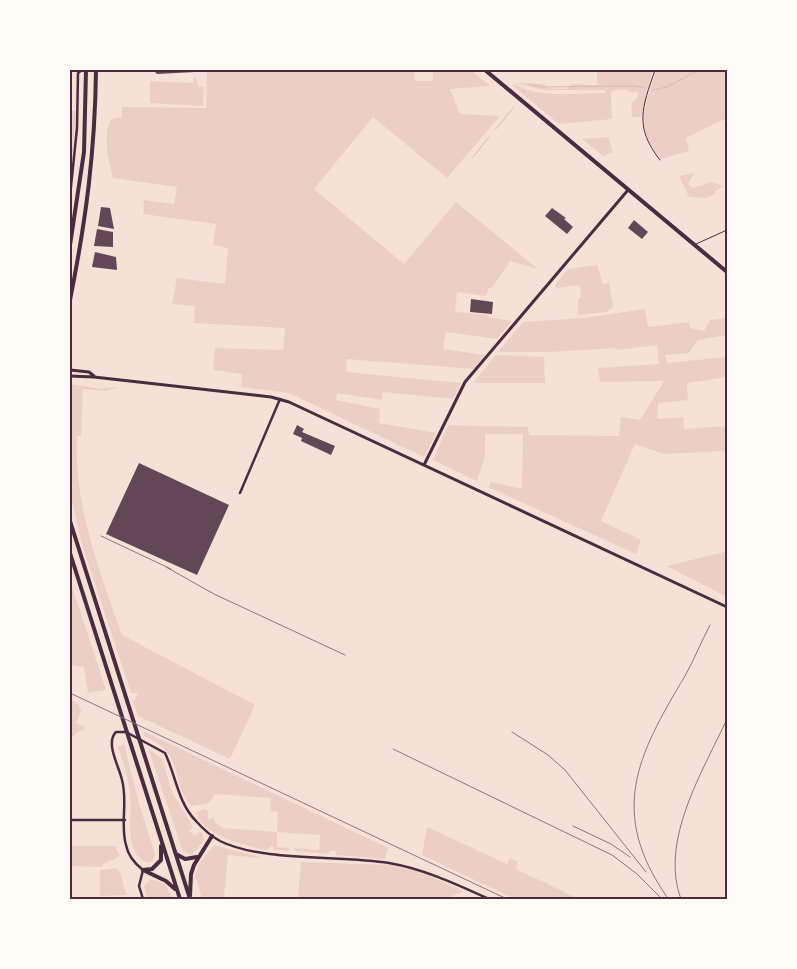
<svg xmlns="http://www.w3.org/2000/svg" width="797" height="969" font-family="Quicksand,sans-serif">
  <rect width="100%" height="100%" fill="#f7e1d7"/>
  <path fill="#ebcfc5" d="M207,70H414L415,81H433V70H471L490,86L450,89L460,114L500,116L447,178L373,117L314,189L404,264L456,202L538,269L510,261L492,288H489L486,296L457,292L455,312L488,315V317L512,321L497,339L446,332L443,349L485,355L473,369L347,359L346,371L356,373L461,383L453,399L383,392L382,400L337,393L336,400L380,409L379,423L436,433L424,457L289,393L241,387L242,374L213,370L215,348L283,350L285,328L194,323L195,306L172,304L177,278L225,284L228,248L213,245L216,224L143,214L144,200L174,204L177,187L113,178C109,162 102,134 111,119L122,117V107L206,108Z
    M597,70H653L641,117H632L631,103L637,99L638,92H630L626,89L611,91L612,119L559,124L512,85L514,84C541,99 575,93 605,93V90H544L515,83L545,84V88L567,89L572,84L597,85Z
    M656,70H727V118L686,138L689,151L661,159C634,128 645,106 656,70Z
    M196,77L198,86L204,87L203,106L150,103V81L194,83L193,78Z
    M70,111H76L72,162H70Z
    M608,137L613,152L603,156L582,139Z
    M694,173L688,184L693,188L710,182L724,186L715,191V194L706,198L689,197L679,176Z
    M597,265L603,284L609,283L613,307L606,312L578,315V299L581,298L580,285L557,288L555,285L568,269Z
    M645,309L648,327L689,322L690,328L704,331L710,320L727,318V335L698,340L689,353L665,355L667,363L727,357V377L687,383L688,400L658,403L657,419L683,417L684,429L727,426V454L724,451L664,454L635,444L601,521L641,540L636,554L488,487L491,482L522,489L523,434H485V456L477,481L433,460L448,425L528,427L529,435L619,436L621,417L640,420L664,381L600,382L598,368L659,364L657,345L616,350V348L550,352H498L523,322L584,318Z
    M496,355L544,357L545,383H473Z
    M70,384L101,389L119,387L105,391L83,389L81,436H77C73,503 100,573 122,635L255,705L230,759L138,716L133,702L139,693H131L81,541L70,492Z
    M727,552V597L667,566L724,552Z
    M70,580L106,690L88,693L84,667L70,665Z
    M70,698L79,705L80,710L82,709L76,723L84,727V730L77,732L74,736H70Z
    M143,731L388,848L385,859L336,855V851H329V854L295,851L294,848L319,850L320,835L277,832V847L290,848L288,851L274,850L272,845L267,850C248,847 200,835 196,812L204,809L208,811V819H212L214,815V821L223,828L277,832L278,812L270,811L271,798L215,794L209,803L191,806C168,776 187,756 144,736Z
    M124,744L140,807L155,854L154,859L149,863C122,856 133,813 130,793C128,777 123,762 118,747Z
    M148,748L162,759L172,792L193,827L189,831L195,836L200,831L203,834V841L192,855L183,852Z
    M427,827L507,864L510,858L518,862L516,869L579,899H515L422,855Z
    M214,845L263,858L228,855L224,899H202L195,875L201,861Z
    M70,846H115L120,856L103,864L102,867L70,866Z
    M301,862L390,865L415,870L464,891L445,899H298Z
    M116,868C125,876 121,887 128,895L100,896V870Z
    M151,879L165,884L173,899H147L144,886Z"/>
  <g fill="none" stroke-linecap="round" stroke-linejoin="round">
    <path stroke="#dcb8b0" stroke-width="1" d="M529,84L541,87L635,86L645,88
      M653,90L667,87L699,70
      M524,92V91
      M495,130L513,108
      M473,157L489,137"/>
  </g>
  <path fill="#644757" d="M153,70H195V72L157,74Z
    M101,207L110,208L114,229L98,226Z
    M552,208L566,218L564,219L573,227L567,234L545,216Z
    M634,220L648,232L642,239L628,228Z
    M97,229L113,232V247L94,246Z
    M95,252L116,257L117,270L92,267Z
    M471,299L493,302L492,314L470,312Z
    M297,425L304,429L302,432L335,446L331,455L301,441L302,438L293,434Z
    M139,463L229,505L197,575L106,534Z"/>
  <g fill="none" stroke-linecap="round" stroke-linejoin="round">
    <path stroke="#4a2c40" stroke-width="1" d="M655,70C642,108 634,127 660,160
      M696,244L727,230"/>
    <path stroke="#4a2c40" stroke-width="2.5" d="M70,196L77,128L78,73L82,70
      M240,493L280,399
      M70,820H125
      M143,899L139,886L143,870C134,863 128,856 126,845C120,825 128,801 122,780C119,766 105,743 116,732H126L165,753C176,776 178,803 196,821C203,829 211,836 220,841C262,862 340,855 389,863C424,869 456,884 489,899"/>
    <path stroke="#4a2c40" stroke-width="3" d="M70,370L89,372L94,376
      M70,376L94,377L271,397L289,402L727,607
      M424,465L465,382L628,190"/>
    <path stroke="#4a2c40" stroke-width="4" d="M485,70L727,272"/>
    <path stroke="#4a2c40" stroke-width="4" d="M70,245L84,152L86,70
      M70,300C86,220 95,152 96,70
      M70,521L190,899
      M70,553L180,899
      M176,854L185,859L197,857
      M143,870L152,869L161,860V846
      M143,870L166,881L175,889
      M190,896L191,874L194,865L212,836"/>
    <path stroke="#8f747c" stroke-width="1" d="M101,536L171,569
      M166,567L214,594L345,655
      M70,693L507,899
      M512,732L548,755L565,770L646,872
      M393,749L612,855L637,874L662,899
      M573,826L611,844L630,857
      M667,897C608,812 637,756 685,676C694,660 701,642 710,625
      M681,899C659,841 703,771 727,719"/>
  </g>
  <rect width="797" height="969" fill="none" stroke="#fffaf5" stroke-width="142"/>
  <rect x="71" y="71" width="655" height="827" fill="none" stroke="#4a2c40" stroke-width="2"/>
</svg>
